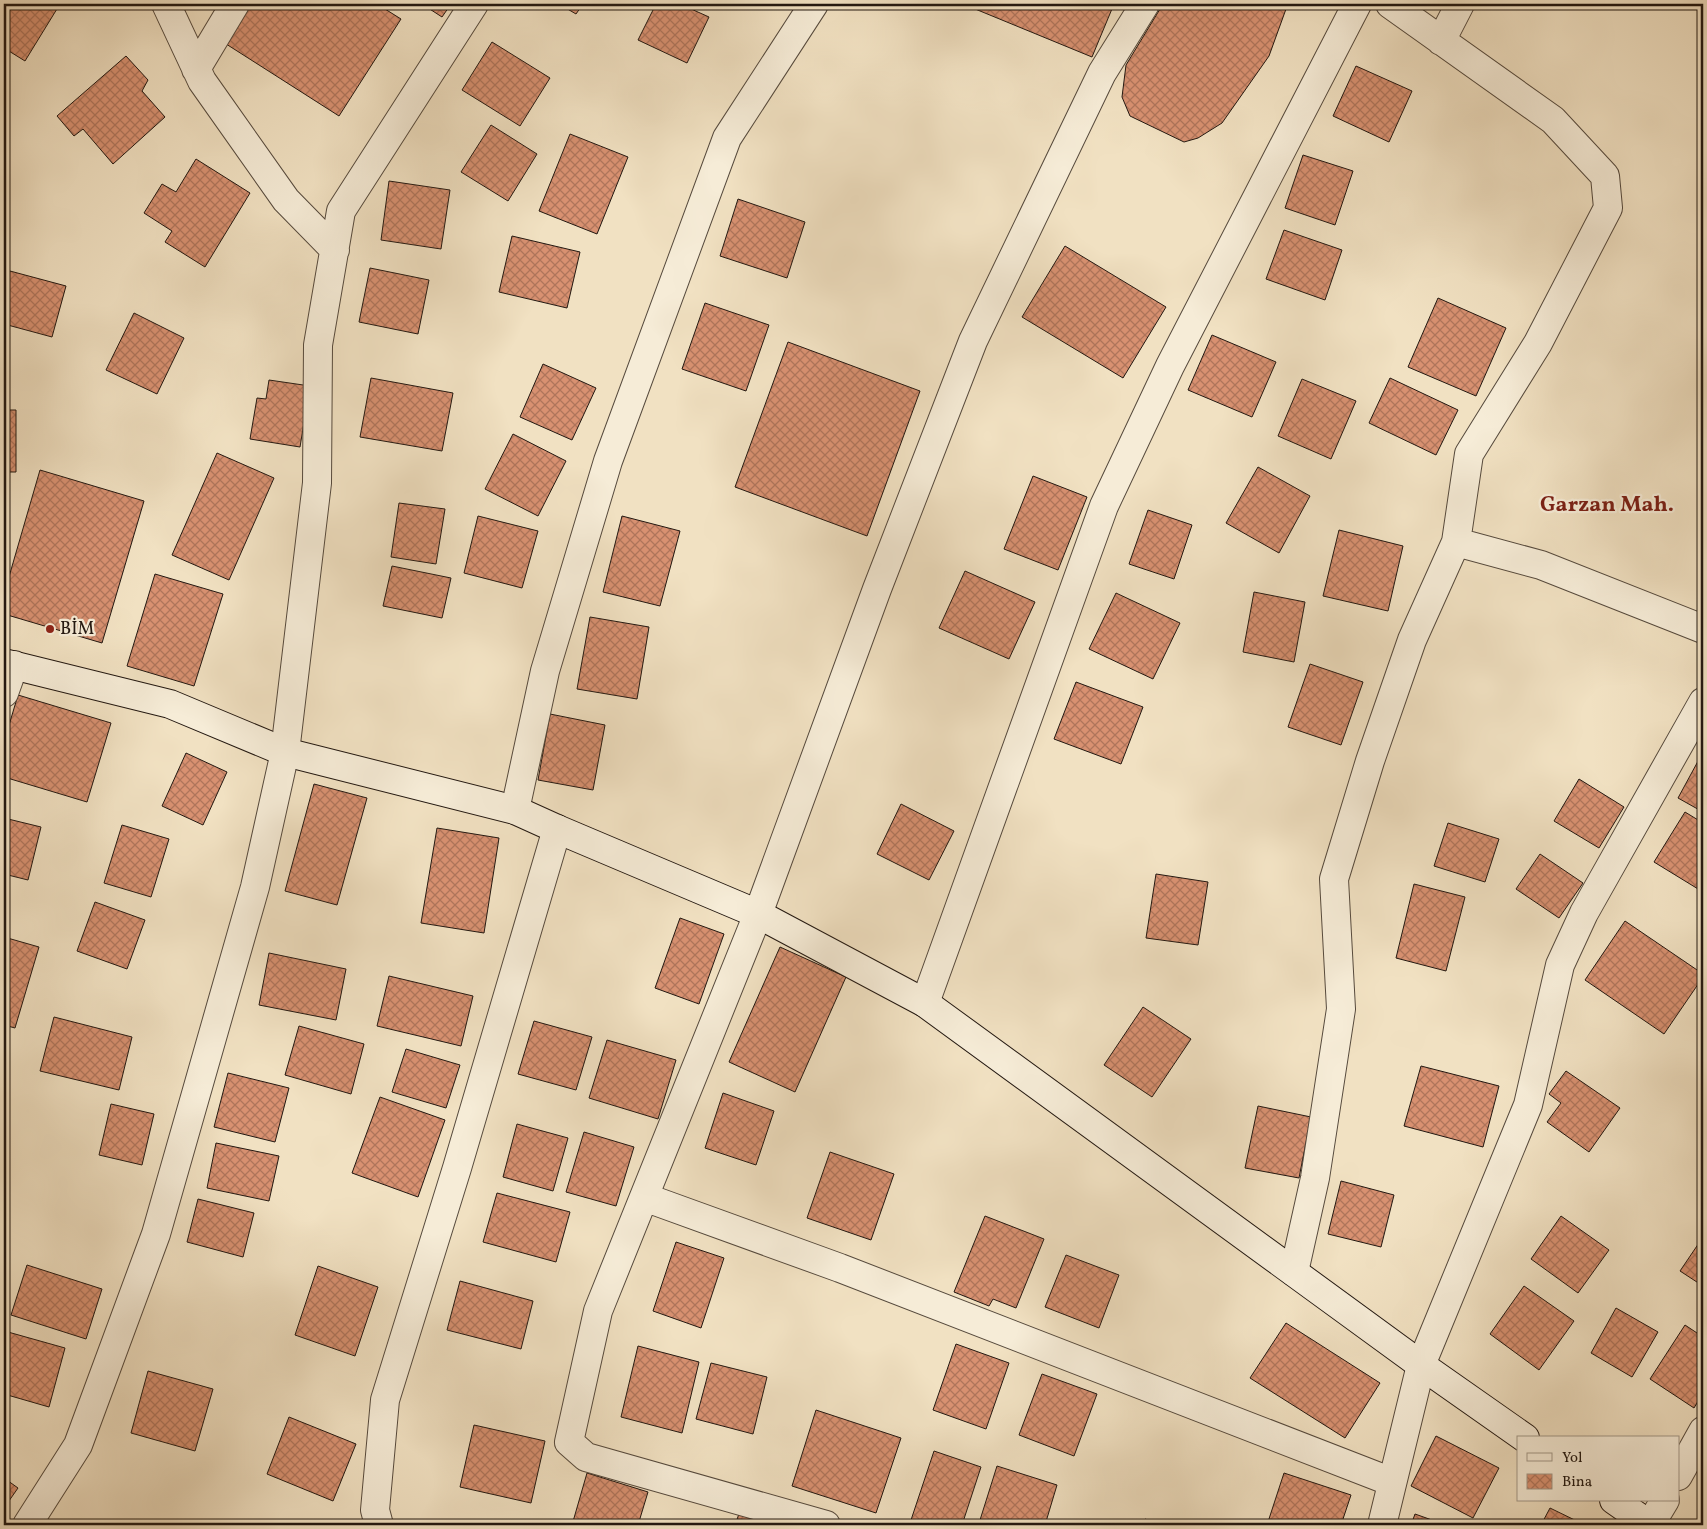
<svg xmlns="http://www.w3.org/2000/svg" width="1707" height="1529" font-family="Vollkorn,serif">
  <defs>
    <pattern id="building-cross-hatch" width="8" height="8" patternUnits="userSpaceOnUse" patternTransform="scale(1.25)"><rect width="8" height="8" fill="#d89171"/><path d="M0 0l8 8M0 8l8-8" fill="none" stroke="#af755b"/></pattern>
  </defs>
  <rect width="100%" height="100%" fill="#f1e1c2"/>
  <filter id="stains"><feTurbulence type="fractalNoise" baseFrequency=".004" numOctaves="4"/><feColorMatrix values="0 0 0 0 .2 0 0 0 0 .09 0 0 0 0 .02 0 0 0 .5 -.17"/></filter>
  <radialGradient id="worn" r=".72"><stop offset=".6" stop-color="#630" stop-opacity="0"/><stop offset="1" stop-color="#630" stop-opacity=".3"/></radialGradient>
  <path fill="url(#building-cross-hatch)" stroke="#231811" d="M4,4H60L25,61L4,48Z
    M247,4H377L401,19L339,116L223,42Z
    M422,4H451L442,17Z
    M559,4H583L576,14Z
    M656,4H680L709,17L687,63L638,40Z
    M963,4H1114L1092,57Z
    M1163,4H1285L1286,9L1269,56L1222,123L1198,138L1184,142L1130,116L1122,97L1126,65Z
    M492,42L550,78L520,126L462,90Z
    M126,56L148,80L142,91L165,117L113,164L83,129L74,136L57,116Z
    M1356,66L1412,91L1389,142L1333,116Z
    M491,125L537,154L508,201L461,172Z
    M570,134L628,157L597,234L539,211Z
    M1303,155L1353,171L1335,225L1285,208Z
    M196,159L250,193L205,267L165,242L172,231L144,213L162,184L176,192Z
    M389,181L450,190L441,249L381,240Z
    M738,199L805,222L787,278L720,256Z
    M1284,230L1342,250L1325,300L1266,279Z
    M512,236L580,252L567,308L499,292Z
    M1065,246L1166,307L1123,378L1022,317Z
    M370,268L429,280L418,334L359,322Z
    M10,271L66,286L52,337L4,324V294Z
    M1438,298L1506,328L1476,396L1408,367Z
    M705,303L769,325L746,391L682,369Z
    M134,313L184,338L157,394L106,370Z
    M1212,335L1276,362L1252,417L1188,390Z
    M788,342L920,391L867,536L735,487Z
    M543,364L596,388L572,440L520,417Z
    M371,378L453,393L442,451L360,437Z
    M1390,378L1458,410L1436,455L1369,423Z
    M1302,379L1356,401L1331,459L1278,436Z
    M269,380L310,386L300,447L250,439L257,398L266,399Z
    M4,410H16V472H4Z
    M513,434L566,461L538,516L485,489Z
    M217,453L274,478L229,580L172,555Z
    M1258,467L1310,496L1279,553L1226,523Z
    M40,470L144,501L102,643L4,614V594Z
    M1033,476L1087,497L1058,570L1004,549Z
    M399,503L445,509L436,564L391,557Z
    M1148,510L1192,525L1174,579L1129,564Z
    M478,516L538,531L522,588L464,573Z
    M622,516L680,531L660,606L603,592Z
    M1339,530L1403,546L1388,611L1323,596Z
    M392,566L451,578L442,618L383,606Z
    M965,571L1035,602L1009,659L939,628Z
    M155,574L223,594L194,686L127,666Z
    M1254,592L1305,602L1294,662L1243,652Z
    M1116,593L1180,623L1153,679L1089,649Z
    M590,617L649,627L637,699L577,689Z
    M1310,664L1363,682L1341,745L1288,727Z
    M1076,682L1143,707L1121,764L1054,739Z
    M18,695L111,723L87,802L4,777V742Z
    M550,714L605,725L593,790L538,780Z
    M1703,752V812L1678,798Z
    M186,753L227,772L203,825L162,806Z
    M1579,779L1624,807L1599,848L1554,821Z
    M314,784L367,798L337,905L285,891Z
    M901,804L954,831L929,880L877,854Z
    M1685,812L1703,823V892L1654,862Z
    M4,818L41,827L28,880L4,874Z
    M1448,823L1499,839L1485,882L1434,866Z
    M122,825L169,839L151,897L104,883Z
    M437,828L499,838L484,933L421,923Z
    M1540,854L1583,883L1559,918L1516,889Z
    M1156,874L1208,882L1198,945L1146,938Z
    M1414,884L1465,897L1446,971L1396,958Z
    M95,902L145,920L127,969L77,951Z
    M680,918L724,934L699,1004L655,988Z
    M1625,921L1703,974V977L1664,1034L1585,980Z
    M4,937L39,947L15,1028L4,1025Z
    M780,947L846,977L795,1092L729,1062Z
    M269,953L346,969L336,1020L259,1005Z
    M389,976L473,996L461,1046L377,1026Z
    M1143,1007L1191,1039L1152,1097L1104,1065Z
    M54,1017L132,1037L119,1090L40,1071Z
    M534,1021L592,1037L576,1090L518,1074Z
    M299,1026L364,1044L351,1094L285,1075Z
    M607,1040L676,1060L658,1119L589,1098Z
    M406,1049L460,1065L446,1108L392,1092Z
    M1421,1066L1499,1086L1483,1147L1404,1126Z
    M1566,1071L1620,1108L1589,1152L1547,1122L1561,1103L1549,1094Z
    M228,1073L289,1088L275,1142L214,1127Z
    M723,1093L774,1111L756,1165L705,1148Z
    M380,1097L445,1120L418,1197L352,1173Z
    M111,1104L154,1114L142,1165L99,1155Z
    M1258,1106L1311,1117L1299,1178L1245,1168Z
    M517,1124L568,1138L553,1191L503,1177Z
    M584,1132L634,1147L616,1206L566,1192Z
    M216,1143L279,1156L269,1201L207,1188Z
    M830,1152L894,1174L871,1240L807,1218Z
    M1341,1181L1394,1195L1381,1247L1328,1234Z
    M497,1193L570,1212L556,1262L483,1242Z
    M198,1199L254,1213L243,1257L187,1242Z
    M985,1216L1044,1239L1016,1308L993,1299L989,1306L954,1292Z
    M1561,1216L1609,1250L1578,1293L1531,1259Z
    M1703,1237V1286L1680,1271Z
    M676,1242L724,1258L701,1328L653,1311Z
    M1066,1255L1119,1275L1099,1328L1045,1307Z
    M27,1265L102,1289L86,1339L11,1315Z
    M318,1266L378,1287L355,1356L295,1335Z
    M460,1281L533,1301L521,1349L447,1330Z
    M1524,1286L1574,1321L1539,1370L1490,1334Z
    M1616,1308L1658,1332L1632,1377L1591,1353Z
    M1286,1323L1380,1383L1345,1438L1250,1378Z
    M1685,1325L1703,1337V1393L1694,1408L1650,1379Z
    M8,1332L65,1348L49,1407L4,1394V1348Z
    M956,1344L1009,1363L986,1429L933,1410Z
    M638,1346L699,1362L682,1433L621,1417Z
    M711,1363L767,1377L753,1434L696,1419Z
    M148,1371L213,1389L195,1451L131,1433Z
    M1042,1374L1097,1394L1074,1456L1019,1435Z
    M816,1410L901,1438L876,1513L792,1486Z
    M289,1417L356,1444L333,1501L267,1474Z
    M474,1425L545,1441L531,1503L460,1487Z
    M1436,1436L1499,1468L1473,1518L1411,1486Z
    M934,1451L981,1467L962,1525H926L911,1520Z
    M997,1466L1057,1485L1045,1525H998L980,1520Z
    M587,1473L648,1492L638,1525H572Z
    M1284,1473L1351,1495L1341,1525H1267Z
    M4,1478L18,1488L4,1508Z
    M1550,1508L1585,1525H1541Z
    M740,1511L783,1525H735Z
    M1415,1514L1446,1525H1411Z
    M1145,1519L1164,1525H1143Z"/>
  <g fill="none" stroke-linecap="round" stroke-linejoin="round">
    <g stroke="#564a3d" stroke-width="30">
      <path id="street" d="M166,4L202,81L286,200L335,250
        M1441,41L1460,4
        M196,69L235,4
        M1456,542L1541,565L1703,629
        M4,693L14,665
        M515,810L545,671L608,461L727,138L814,4
        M925,1003L1104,506L1170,366L1357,4
        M644,1197L840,1268L1392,1482
        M1294,1272L1315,1178L1341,1009L1334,879L1370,761L1412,640L1456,542L1469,454L1538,343L1608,208L1605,176L1553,120L1390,4
        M1678,1476L1703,1431
        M27,1525L78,1445L156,1234L255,887L285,752L317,483L318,345L341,211L474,4
        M379,1525L375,1510L385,1400L457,1168L557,829
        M826,1525L586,1457L569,1442L598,1311L758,914L877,589L973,341L1102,73L1145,4
        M1382,1525L1421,1365L1528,1105L1560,965L1584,913L1703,702
        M1650,1525L1665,1500"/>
    </g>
    <g stroke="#231811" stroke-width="30">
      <path id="secondary" d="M4,663L170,704L285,752L515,810L557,829L758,914L925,1003L1421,1365L1525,1438
        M1614,1500L1650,1525"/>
    </g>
    <use href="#street" stroke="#f6ecd7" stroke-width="28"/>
    <use href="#secondary" stroke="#f6ecd7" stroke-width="28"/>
  </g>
  <circle fill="#8f2418" stroke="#f6ecd7" stroke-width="2" cx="50" cy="629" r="5"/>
  <g text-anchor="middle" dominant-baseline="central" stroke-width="4.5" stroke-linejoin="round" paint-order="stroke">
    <g font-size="18" fill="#231811" stroke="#f6ecd7" text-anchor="start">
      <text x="60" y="629">BİM</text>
    </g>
    <g font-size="22" font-weight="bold" fill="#7a1f14" stroke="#f6ecd7">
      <text x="1607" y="505">Garzan Mah.</text>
    </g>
  </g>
  <rect width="1707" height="1529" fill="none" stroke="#f1e1c2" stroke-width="20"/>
  <rect x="5" y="5" width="1697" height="1519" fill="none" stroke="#231811" stroke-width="2.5"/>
  <rect x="10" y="10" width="1687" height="1509" fill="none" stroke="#231811"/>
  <rect x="1517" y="1436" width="162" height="65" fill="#f6ecd7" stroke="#a29788"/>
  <rect x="1527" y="1453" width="25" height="8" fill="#f6ecd7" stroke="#a29788"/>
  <text x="1562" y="1462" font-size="15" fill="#231811">Yol</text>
  <rect x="1527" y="1474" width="25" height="15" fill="url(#building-cross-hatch)" stroke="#a29788"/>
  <text x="1562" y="1486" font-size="15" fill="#231811">Bina</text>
  <rect width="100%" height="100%" filter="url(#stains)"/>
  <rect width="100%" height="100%" fill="url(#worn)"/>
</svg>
